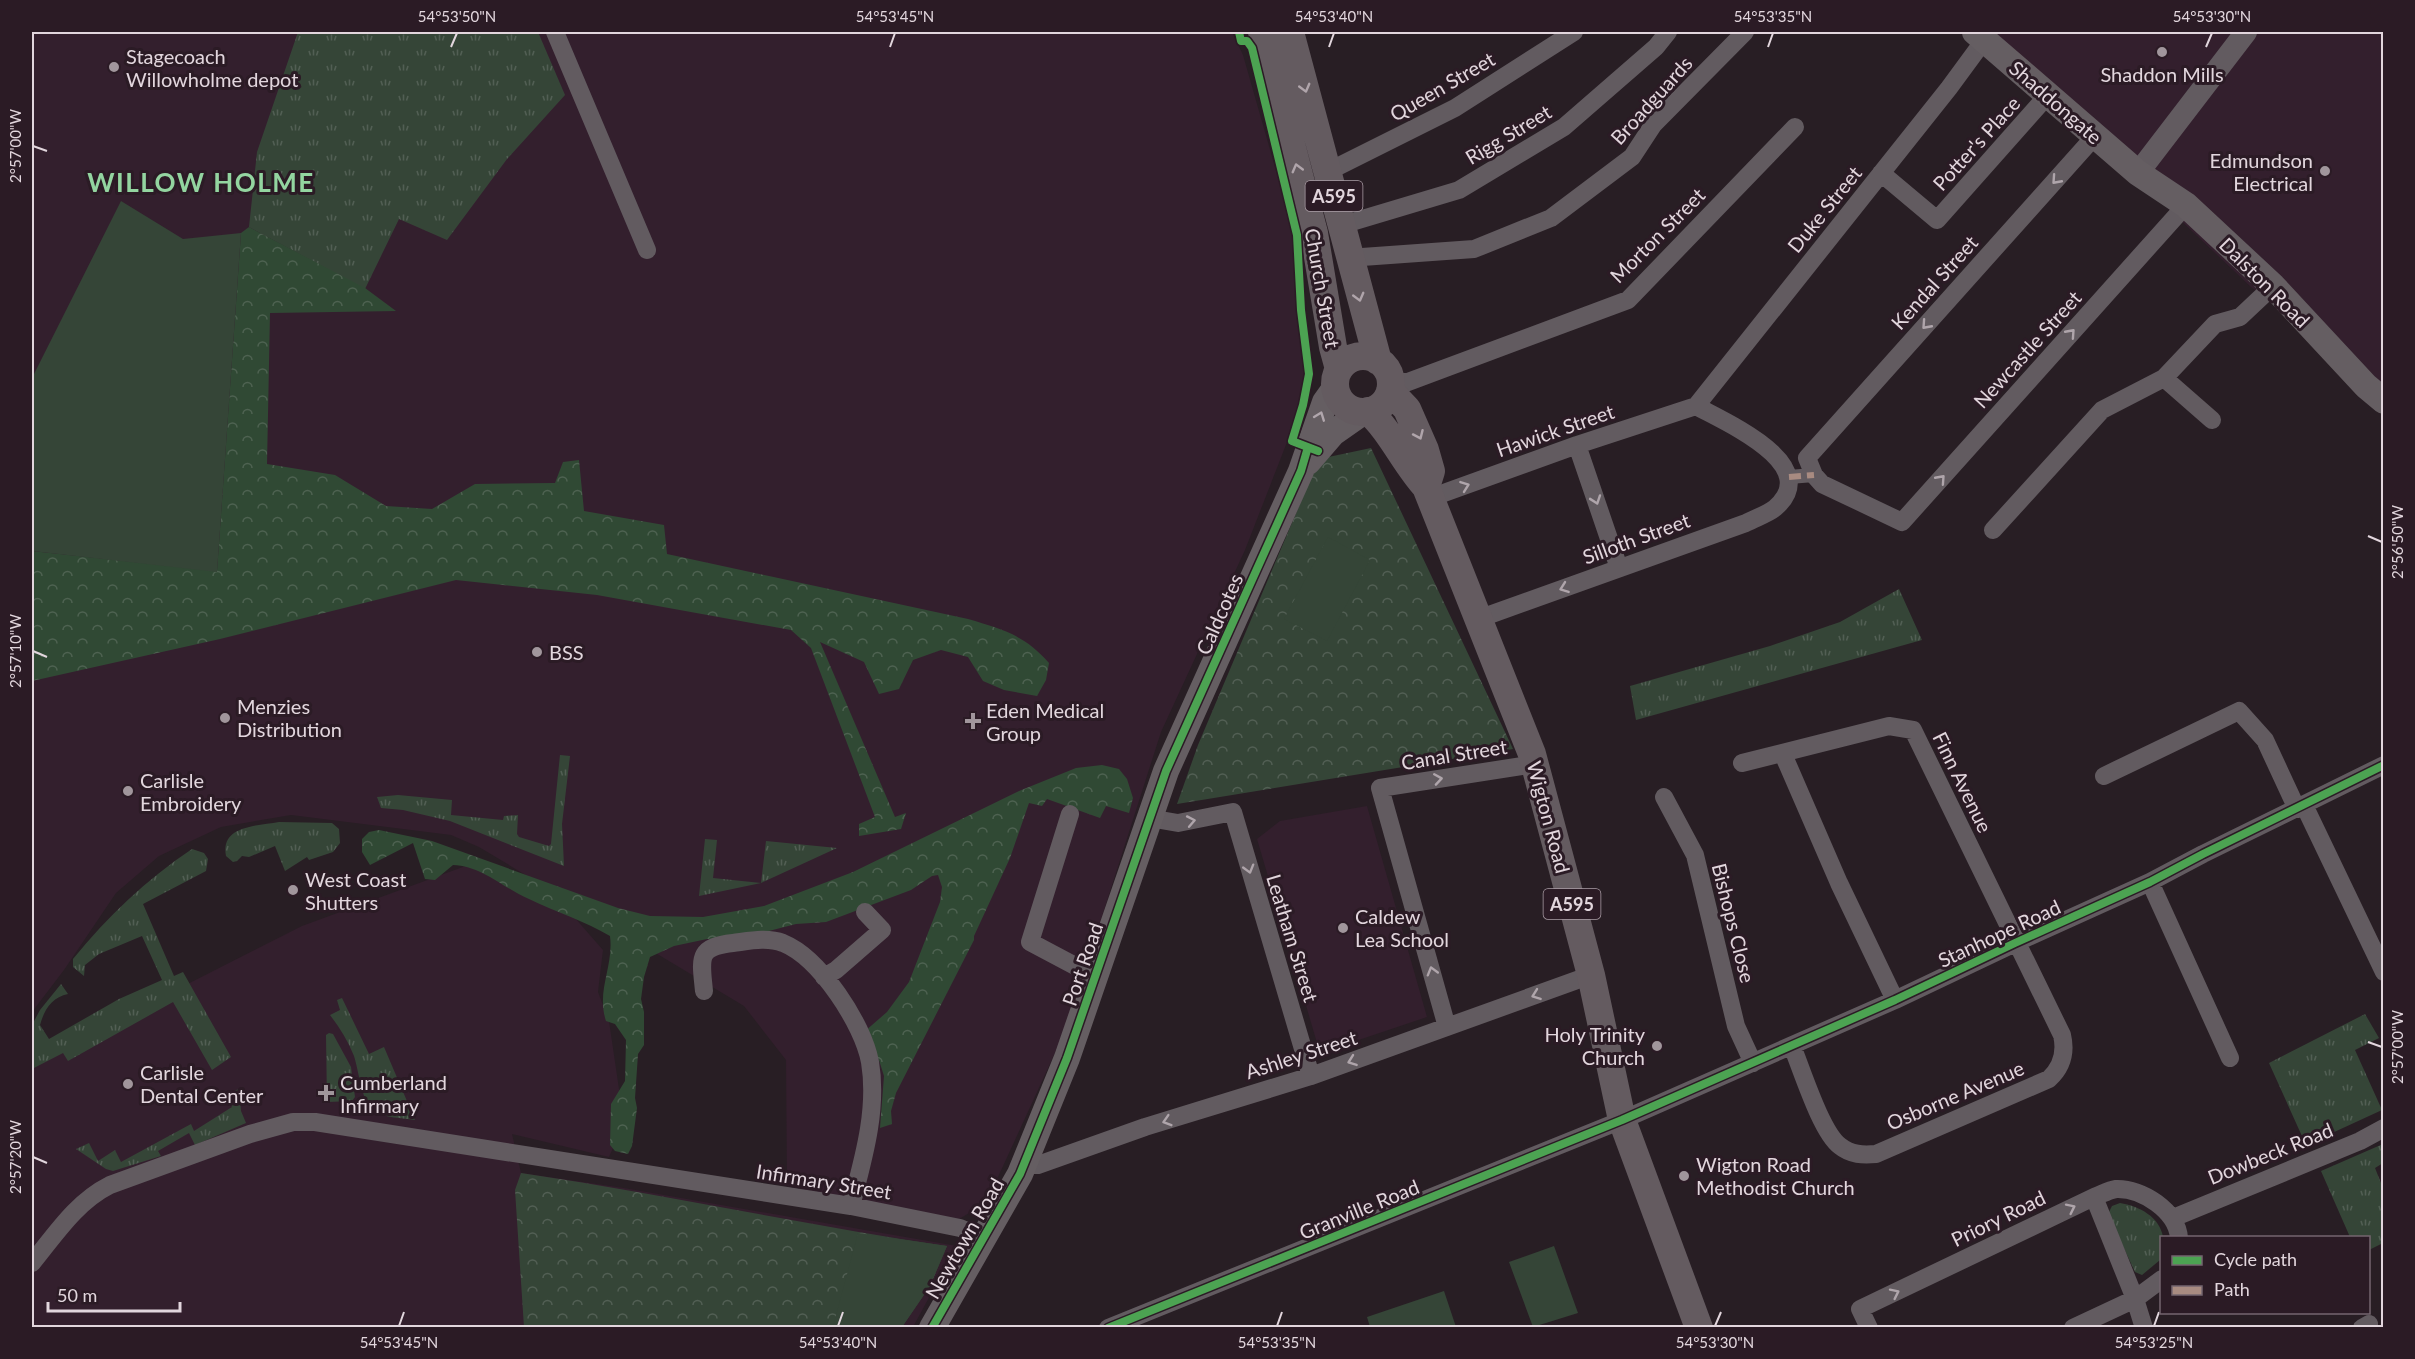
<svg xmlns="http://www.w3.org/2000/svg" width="2415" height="1359" font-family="Lato,sans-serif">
  <defs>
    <pattern id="grass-tufts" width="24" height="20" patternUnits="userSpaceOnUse" patternTransform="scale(1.5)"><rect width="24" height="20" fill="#354537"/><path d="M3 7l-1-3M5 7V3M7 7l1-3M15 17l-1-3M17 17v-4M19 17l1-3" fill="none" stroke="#525f54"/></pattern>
    <pattern id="forest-crowns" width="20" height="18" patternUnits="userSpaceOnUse" patternTransform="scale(1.5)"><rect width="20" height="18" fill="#304934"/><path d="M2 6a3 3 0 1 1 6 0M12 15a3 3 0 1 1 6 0" fill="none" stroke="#4e6251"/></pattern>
    <pattern id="park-crowns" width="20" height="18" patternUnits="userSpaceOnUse" patternTransform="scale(1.5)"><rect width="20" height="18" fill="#354537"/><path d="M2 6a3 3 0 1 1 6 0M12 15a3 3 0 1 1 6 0" fill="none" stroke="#525f54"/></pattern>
  </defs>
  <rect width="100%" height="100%" fill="#281e24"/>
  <path fill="#331f2d" d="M32,32H1232L1243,55L1284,199L1287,202L1297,235L1296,266L1309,354L1296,419L1245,550L1161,732L1066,1029L986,1203L959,1219L787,1186L786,1060L744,1006L479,847L451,835L291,815L221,827L159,856L116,893L64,970L32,1012Z
    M1982,32H2383V387L2251,287Z
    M1367,806L1427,1017L1320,1053L1257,839L1280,821Z
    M471,864L568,910L603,950L598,992L609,1021L624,1123L609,1157L512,1134L521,1173L624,1188L957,1246L913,1327L32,1328V1063L302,926Z"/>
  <path fill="url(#grass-tufts)" d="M298,32H538L565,95L507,159L447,240L399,219L365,289L249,227L257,152Z
    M1899,589L1922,640L1636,720L1630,686L1770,646L1840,622Z
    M560,755L570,756L562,824L564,866L450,821L403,810L381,808L377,797L398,795L452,800L451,815L503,820L504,816L518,815L517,834L519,837L549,846L551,844Z
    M279,822L332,823L339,829L340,843L333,852L309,860L307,857L285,871L275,846L249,857L242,856L237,861L233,862L226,856C220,825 258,826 279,822Z
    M705,839L717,840L713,878L761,883L766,841L837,848L761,883L699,896Z
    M192,849L204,853L208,859L206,871L143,904L174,976L183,972L231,1057L212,1070L173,1002L68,1061L63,1053L32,1069V1025L40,1010L61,984L68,994C52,997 44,1010 40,1025L49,1039L119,999L162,980L142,936L99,954L85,965L84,976L73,967V959C108,916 146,880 192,849Z
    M342,998L369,1054L384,1047L415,1120C402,1118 385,1118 374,1111C362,1104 359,1071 354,1056C348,1041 340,1028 330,1015L340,1010L337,1000Z
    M2365,1014L2379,1038L2355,1050L2382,1110L2306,1145L2269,1063Z
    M329,1033L333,1034L351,1067L355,1097L352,1101L327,1102L326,1035Z
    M239,1089L241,1111L246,1123L195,1145L189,1133L158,1151L161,1156L113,1171L106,1169L76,1149L89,1143L98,1161L115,1150L121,1162L191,1124L194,1131L232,1107L225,1094Z
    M2383,1144V1163L2375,1168L2383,1188V1243L2369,1250L2368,1238L2350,1237L2321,1171Z
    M2120,1203C2139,1206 2160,1217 2163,1237L2162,1238L2160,1260L2142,1275L2135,1272L2108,1214L2112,1206Z"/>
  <path fill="url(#forest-crowns)" d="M249,227L365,288L396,311L270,313L267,464L335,475L386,506L432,509L475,484L555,483L563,462L579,460L584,511L664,525L667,554L968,619C1002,629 1025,635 1049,663L1046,680L1037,696L1004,690L983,681L968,657L941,650L913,660L899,689L879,694L864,662L820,642L895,817L906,813L901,829L859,836V824L875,817L811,648L791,630L597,595L456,580L220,639L32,681V551L217,571L241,233Z
    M1102,765L1119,769L1127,779L1133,798L1129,813L1106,806L1100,818L1047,799L1042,806L1029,803L1010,858L974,936V940L896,1093L891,1111L892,1124L880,1128L884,1076L879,1060L864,1036V1032L887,1012L909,982L940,902L942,887L938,875L932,876L911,890L826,922L796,924L733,940L707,939L674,946L650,957L644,977L641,999L644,1012V1045L638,1054L635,1098L637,1108L632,1146L628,1154L615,1151L610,1145L611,1104L625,1081L626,1040L615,1024L606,1021C596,991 614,966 610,936C585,921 556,912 529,899C503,888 482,866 453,865L435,880L425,879L413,843L370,865L362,852V839L369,832L379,830L432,841L618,908L650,916L703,917L764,906L853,872L1019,791L1076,768Z"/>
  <path fill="url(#park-crowns)" d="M1371,448L1513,749L1177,804L1198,745L1319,459Z
    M521,1173C664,1194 804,1225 947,1246L930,1286L902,1327H524L515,1190Z"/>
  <path fill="#354537" d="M121,201L183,239L241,233L217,572L32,551V378Z
    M1328,537L1370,560L1327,641L1284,619Z
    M858,1233L947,1246L930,1286L902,1327H833Z
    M1554,1246L1578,1313L1533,1327L1509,1262Z
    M1444,1291L1456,1327H1370L1367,1317Z"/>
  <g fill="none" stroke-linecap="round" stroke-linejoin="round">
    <path stroke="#625b60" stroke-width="14" d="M1789,477L1814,475"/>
    <path stroke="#625b60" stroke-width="18" d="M555,32L647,250
      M2095,136L1807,458L1814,475L1822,484L1902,522L2186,205
      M1327,172L1455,108L1574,32
      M1881,173L1937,220L2047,96
      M1342,225L1459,190L1564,127L1656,47L1668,32
      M1349,260L1362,257L1474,249L1551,218L1632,157L1653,125L1745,32
      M2164,378L2212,420
      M1390,382H1408L1628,300L1795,127
      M1696,406L1949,88L1985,39
      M1577,445L1619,568
      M1430,498L1577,445L1696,406
      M1993,530L2102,410L2164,378L2215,324L2240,317L2273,286
      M1478,619L1746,523C1755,518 1768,514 1775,508C1825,465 1725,422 1696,406
      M1783,754L1839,883L1895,1000
      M1742,763L1889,726L1913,730L2062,1035C2066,1052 2062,1067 2049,1079L1876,1154C1863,1155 1851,1155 1840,1146C1821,1132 1802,1070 1792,1046
      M2104,776L2239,711L2265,740L2297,809
      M1664,797L1695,855L1736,1026L1753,1063
      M2304,805L2384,972
      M1070,814L1030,942L1096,977
      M1149,818L1178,823L1233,812L1311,1076
      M2150,882L2230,1058
      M824,977L836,970L882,930L865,912
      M704,991C701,959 696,947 733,943C749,941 767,937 783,943C820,958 863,1024 870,1062C878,1110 863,1160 851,1206
      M1447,1027L1380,788L1535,764
      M1024,1165H1038L1145,1127L1311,1076L1591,975
      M2094,1197L2135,1299L2144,1328
      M2173,1218L2360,1141L2384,1128
      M32,1263C55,1235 76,1202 110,1185L250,1134L293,1122H315L851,1206L960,1228L984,1238
      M1108,1328L1622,1120L1895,1000L2015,943L2150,882L2203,854L2384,765
      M1869,1328L1860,1309L2094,1197C2100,1195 2109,1190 2116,1189C2142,1188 2177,1211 2179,1238
      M2073,1328L2135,1299L2162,1279
      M2362,1328L2369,1324"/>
    <path stroke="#625b60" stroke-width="22" d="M2138,173L2246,32"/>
    <path stroke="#655e62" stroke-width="26" d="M1975,32L2138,173L2186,205L2273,286L2366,386L2384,401
      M1308,462L1333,433L1363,412
      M932,1328L1020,1174L1067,1058L1166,771L1301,471L1325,402L1335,388"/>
    <path stroke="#645b60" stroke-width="28" d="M1262,32L1314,233L1333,347L1339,369
      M1290,32L1378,361
      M1335 384a28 28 0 1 1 56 0a28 28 0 1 1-56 0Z
      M1390,391L1407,409L1425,450L1431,471L1426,487
      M1368,411C1391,431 1404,463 1426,487L1532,754L1591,975L1622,1120L1699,1328"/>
    <path stroke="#a88b81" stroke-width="6" stroke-dasharray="12 6" stroke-linecap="butt" d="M1789,477L1814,475"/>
    <g stroke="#2b1b25" stroke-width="11">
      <path id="cycleway" d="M1239,32L1241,41H1247L1252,48L1297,235L1301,310L1309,374L1303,405L1292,441L1318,451
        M932,1328L1020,1174L1067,1058L1166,771L1301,471L1308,447
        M1108,1328L1622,1120L1895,1000L2015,943L2150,882L2203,854L2384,765"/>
    </g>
    <use href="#cycleway" stroke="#4ca352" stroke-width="8"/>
  </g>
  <defs><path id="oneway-chevron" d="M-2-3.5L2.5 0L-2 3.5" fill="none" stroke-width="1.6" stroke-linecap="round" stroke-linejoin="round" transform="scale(1.5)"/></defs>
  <g stroke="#b0a5ab">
    <use href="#oneway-chevron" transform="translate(1305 88) rotate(75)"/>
    <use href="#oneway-chevron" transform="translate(1297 168) rotate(-105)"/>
    <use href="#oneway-chevron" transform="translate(1359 297) rotate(75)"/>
    <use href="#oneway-chevron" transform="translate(1419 435) rotate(66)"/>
  </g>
  <g stroke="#afa5ab">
    <use href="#oneway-chevron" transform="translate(2056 180) rotate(132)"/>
    <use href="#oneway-chevron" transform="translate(1926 325) rotate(132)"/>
    <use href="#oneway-chevron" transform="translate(2071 333) rotate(-48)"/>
    <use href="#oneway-chevron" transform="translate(1941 479) rotate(-48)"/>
    <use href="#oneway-chevron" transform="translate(1465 486) rotate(-20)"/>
    <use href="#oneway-chevron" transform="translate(1596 500) rotate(71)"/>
    <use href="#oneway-chevron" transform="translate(1564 588) rotate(160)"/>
    <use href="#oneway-chevron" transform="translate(1438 779) rotate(-9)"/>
    <use href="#oneway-chevron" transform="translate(1191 821) rotate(-11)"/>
    <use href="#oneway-chevron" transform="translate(1249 869) rotate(74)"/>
    <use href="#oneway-chevron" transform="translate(1432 971) rotate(-106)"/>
    <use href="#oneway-chevron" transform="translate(1536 995) rotate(160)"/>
    <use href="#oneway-chevron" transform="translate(1352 1061) rotate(160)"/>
    <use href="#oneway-chevron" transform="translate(1167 1121) rotate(163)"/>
    <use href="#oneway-chevron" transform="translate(2071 1208) rotate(-26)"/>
    <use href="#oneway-chevron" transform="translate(1895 1293) rotate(-26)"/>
  </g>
  <use stroke="#b0a6ac" href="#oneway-chevron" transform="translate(1320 416) rotate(-69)"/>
  <path fill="none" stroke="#e2d6dd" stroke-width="2" d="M451,47L457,33M890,47L895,33M1329,47L1334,33M1768,47L1773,33M2206,47L2212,33M33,146L47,151M2368,536L2382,542M33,651L47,657M2368,1042L2382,1047M33,1157L47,1163M399,1326L404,1312M838,1326L843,1312M1277,1326L1282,1312M1715,1326L1721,1312M2154,1326L2159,1312"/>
  <g fill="#a1969c" stroke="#2b1b25" stroke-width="2">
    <circle cx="2162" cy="52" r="6"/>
    <circle cx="114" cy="67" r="6"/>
    <circle cx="2325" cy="171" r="6"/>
    <circle cx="537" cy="652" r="6"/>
    <circle cx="225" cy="718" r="6"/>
    <path d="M970 712h6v6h6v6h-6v6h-6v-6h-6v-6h6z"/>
    <circle cx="128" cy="791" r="6"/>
    <circle cx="293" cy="890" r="6"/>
    <circle cx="1343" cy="928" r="6"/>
    <circle cx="1657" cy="1046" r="6"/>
    <circle cx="128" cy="1084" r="6"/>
    <path d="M323 1084h6v6h6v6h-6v6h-6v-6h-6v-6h6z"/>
    <circle cx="1684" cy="1176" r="6"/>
  </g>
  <g text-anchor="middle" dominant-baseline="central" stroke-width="6" stroke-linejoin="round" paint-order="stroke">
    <g fill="#2b1b25" stroke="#ab9ea6" stroke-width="1.5">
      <rect x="1305.5" y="181" width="57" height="30" rx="4.5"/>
      <rect x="1543.5" y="889" width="57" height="30" rx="4.5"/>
    </g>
    <g font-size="18" font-weight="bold" fill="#e2d6dd">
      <text x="1334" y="196">A595</text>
      <text x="1572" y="904">A595</text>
    </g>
    <g font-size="20" fill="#e2d6dd" stroke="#2b1b25" text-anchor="start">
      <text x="126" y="56">Stagecoach<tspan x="126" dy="23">Willowholme depot</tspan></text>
      <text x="2162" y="74" text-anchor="middle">Shaddon Mills</text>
      <text x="2313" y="160" text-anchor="end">Edmundson<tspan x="2313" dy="23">Electrical</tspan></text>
      <text x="549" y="652">BSS</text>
      <text x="237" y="706">Menzies<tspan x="237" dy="23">Distribution</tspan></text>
      <text x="986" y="710">Eden Medical<tspan x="986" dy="23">Group</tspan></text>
      <text x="140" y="780">Carlisle<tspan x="140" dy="23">Embroidery</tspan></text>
      <text x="305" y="879">West Coast<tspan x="305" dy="23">Shutters</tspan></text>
      <text x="1355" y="916">Caldew<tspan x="1355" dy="23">Lea School</tspan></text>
      <text x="1645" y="1034" text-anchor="end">Holy Trinity<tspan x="1645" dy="23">Church</tspan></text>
      <text x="140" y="1072">Carlisle<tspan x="140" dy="23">Dental Center</tspan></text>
      <text x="340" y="1082">Cumberland<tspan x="340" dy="23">Infirmary</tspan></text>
      <text x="1696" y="1164">Wigton Road<tspan x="1696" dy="23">Methodist Church</tspan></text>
    </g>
    <g font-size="20" fill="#e2d6dd" stroke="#2b1b25">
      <text transform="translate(1442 86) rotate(-30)">Queen Street</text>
      <text transform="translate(1651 100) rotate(-48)">Broadguards</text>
      <text transform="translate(2056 102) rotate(41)">Shaddongate</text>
      <text transform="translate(1508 134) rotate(-31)">Rigg Street</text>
      <text transform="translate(1976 143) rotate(-48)">Potter's Place</text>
      <text transform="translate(1824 209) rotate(-51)">Duke Street</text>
      <text transform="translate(1657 235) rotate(-45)">Morton Street</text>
      <text transform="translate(1934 282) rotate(-48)">Kendal Street</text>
      <text transform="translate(2265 282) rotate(45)">Dalston Road</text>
      <text transform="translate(1323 288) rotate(80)">Church Street</text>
      <text transform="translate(2027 349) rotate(-48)">Newcastle Street</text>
      <text transform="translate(1555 430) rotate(-19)">Hawick Street</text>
      <text transform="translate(1636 538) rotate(-20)">Silloth Street</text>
      <text transform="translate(1219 614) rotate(-66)">Caldcotes</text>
      <text transform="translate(1454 754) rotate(-9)">Canal Street</text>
      <text transform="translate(1963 782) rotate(64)">Finn Avenue</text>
      <text transform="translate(1549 817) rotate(75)">Wigton Road</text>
      <text transform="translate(1734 923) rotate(76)">Bishops Close</text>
      <text transform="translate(1999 933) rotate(-25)">Stanhope Road</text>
      <text transform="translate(1293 938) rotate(73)">Leatham Street</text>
      <text transform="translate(1082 964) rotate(-71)">Port Road</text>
      <text transform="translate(1301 1054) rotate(-18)">Ashley Street</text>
      <text transform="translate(1955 1095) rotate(-23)">Osborne Avenue</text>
      <text transform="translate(2270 1153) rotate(-22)">Dowbeck Road</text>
      <text transform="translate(824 1181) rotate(9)">Infirmary Street</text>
      <text transform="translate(1359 1209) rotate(-22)">Granville Road</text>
      <text transform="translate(1998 1218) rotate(-26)">Priory Road</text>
      <text transform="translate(964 1238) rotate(-60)">Newtown Road</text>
    </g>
    <g font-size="26" font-weight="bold" letter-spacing="1.5" fill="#93d5a0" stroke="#2b1b25">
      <text x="201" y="182">WILLOW HOLME</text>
    </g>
  </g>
  <rect width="2415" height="1359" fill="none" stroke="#2b1b25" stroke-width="66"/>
  <rect x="2160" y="1236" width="210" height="78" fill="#2b1b25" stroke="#74666f" stroke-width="1.5"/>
  <rect x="2172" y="1256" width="30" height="9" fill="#4ca352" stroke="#74666f" stroke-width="1.5"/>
  <text x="2214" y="1266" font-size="18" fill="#e2d6dd">Cycle path</text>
  <rect x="2172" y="1286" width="30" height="9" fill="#a88b81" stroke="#74666f" stroke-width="1.5"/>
  <text x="2214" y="1296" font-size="18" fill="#e2d6dd">Path</text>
  <path d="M48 1302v9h132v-9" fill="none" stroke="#e2d6dd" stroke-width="3"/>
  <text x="57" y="1302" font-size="18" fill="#e2d6dd" stroke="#2b1b25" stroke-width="4.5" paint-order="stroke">50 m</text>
  <rect x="33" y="33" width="2349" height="1293" fill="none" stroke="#e2d6dd" stroke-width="2"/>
  <g font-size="15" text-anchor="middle" fill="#e2d6dd">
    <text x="457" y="22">54°53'50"N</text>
    <text x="895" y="22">54°53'45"N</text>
    <text x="1334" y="22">54°53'40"N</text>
    <text x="1773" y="22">54°53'35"N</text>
    <text x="2212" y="22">54°53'30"N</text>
    <text transform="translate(16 146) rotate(-90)" y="5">2°57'00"W</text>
    <text transform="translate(2398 542) rotate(-90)" y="5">2°56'50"W</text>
    <text transform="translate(16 651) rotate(-90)" y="5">2°57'10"W</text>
    <text transform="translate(2398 1047) rotate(-90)" y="5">2°57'00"W</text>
    <text transform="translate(16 1157) rotate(-90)" y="5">2°57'20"W</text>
    <text x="399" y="1348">54°53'45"N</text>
    <text x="838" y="1348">54°53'40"N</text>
    <text x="1277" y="1348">54°53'35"N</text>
    <text x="1715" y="1348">54°53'30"N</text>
    <text x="2154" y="1348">54°53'25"N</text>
  </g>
</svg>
